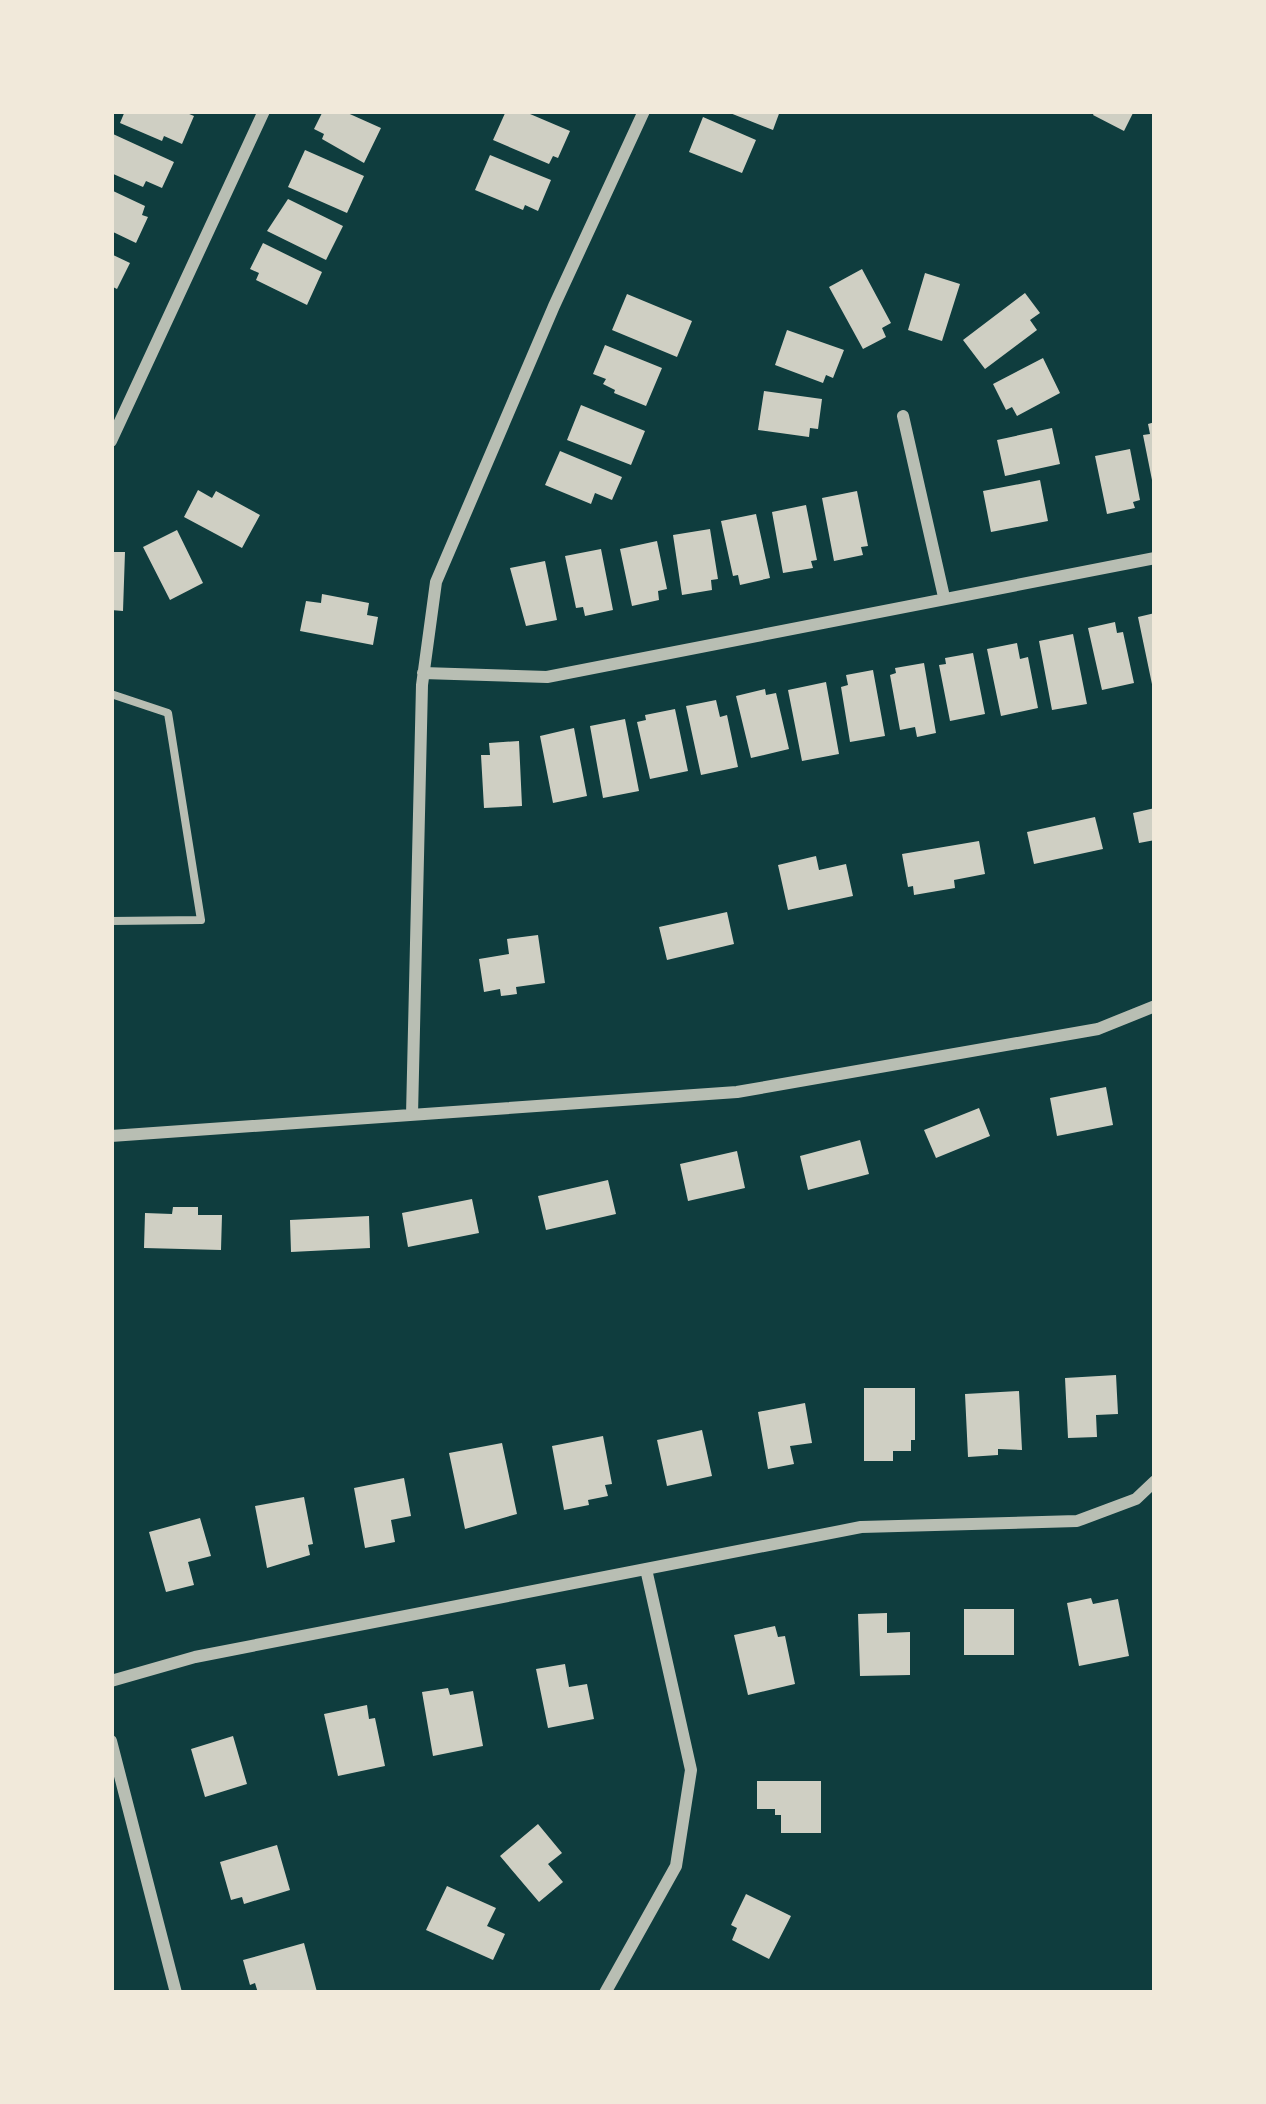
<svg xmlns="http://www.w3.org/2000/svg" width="1266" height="2104" font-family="'Golos Text',sans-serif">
  <rect width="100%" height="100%" fill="#0f3d3e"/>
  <path fill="#cfcfc3" d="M125,111H182L194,116L182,144L164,136L162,141L120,123Z
    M323,111H343L381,128L364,163L322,139L324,134L314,129Z
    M506,111H523L570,131L558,158L553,156L549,164L493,140Z
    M725,111H780L773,130Z
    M1095,111H1134L1124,131L1093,115Z
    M703,117L756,140L742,173L689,152Z
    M113,134L174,162L162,188L146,181L143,187L111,173Z
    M305,150L364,176L347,213L288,187Z
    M490,155L551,180L538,211L525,205L523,210L475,190Z
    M111,190L145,206L142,215L148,217L136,243L111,231Z
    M288,199L343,226L326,260L267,231Z
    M263,243L322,272L307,305L256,280L259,273L250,269Z
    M111,254L130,263L117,289L111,286Z
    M862,269L891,323L882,328L886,337L863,349L829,287Z
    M925,273L960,284L942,341L908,330Z
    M1025,293L1040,313L1030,320L1037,330L985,369L963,340Z
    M627,294L692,321L677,357L612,330Z
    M787,330L844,350L833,378L826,375L823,383L775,365Z
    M605,345L662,368L646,406L614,393L615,390L603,384L606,379L593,374Z
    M1043,358L1060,393L1017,416L1012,407L1006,410L993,384Z
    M764,391L822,399L818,429L810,428L809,437L758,430Z
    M581,405L645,431L631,465L567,440Z
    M1155,422V485H1153L1143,435L1150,434L1148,424Z
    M1052,428L1060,464L1005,476L997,440Z
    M1130,449L1140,500L1133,502L1135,508L1107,514L1095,456Z
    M560,451L622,477L612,500L595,493L591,504L545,485Z
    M1040,480L1048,521L991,532L983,491Z
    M198,490L212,498L216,491L260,515L242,548L184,517Z
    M857,491L868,546L861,547L863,555L834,561L822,498Z
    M806,505L817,560L811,561L813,568L783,573L772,512Z
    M756,514L770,578L740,585L738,575L733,576L721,521Z
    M710,529L718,579L711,580L712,590L682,595L673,535Z
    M177,530L203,583L170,600L143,547Z
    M657,541L667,589L658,591L659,600L632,606L620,549Z
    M601,549L613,610L585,616L583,607L576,608L565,556Z
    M111,552H125L123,611L111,610Z
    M545,561L557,620L526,626L510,568Z
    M322,594L369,603L367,615L378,617L373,645L300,631L306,601L321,603Z
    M1155,613V689H1153L1138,617Z
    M1115,622L1117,633L1123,632L1134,683L1102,690L1088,628Z
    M1073,634L1087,704L1052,710L1039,641Z
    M1017,643L1020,659L1028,657L1038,708L1001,716L987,649Z
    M973,653L985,714L950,721L939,665L946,664L945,658Z
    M924,663L936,733L917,737L915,727L900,730L890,675L896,673L895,668Z
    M873,670L885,736L850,742L841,687L848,685L846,675Z
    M826,682L839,754L802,761L788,690Z
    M765,689L766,695L776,693L789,749L751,758L736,696Z
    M716,700L720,717L727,715L738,767L701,775L686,706Z
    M675,709L688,771L650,779L637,722L646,720L645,715Z
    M625,719L639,791L603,798L590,726Z
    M574,728L587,796L553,803L540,736Z
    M519,741L522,806L484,808L481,755H490L489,743Z
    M1155,808V840L1139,843L1133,813Z
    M1095,817L1103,849L1034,864L1027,832Z
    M979,841L985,874L954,880L955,888L914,895L913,886L908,887L902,854Z
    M816,856L819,870L846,864L853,896L788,910L778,865Z
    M727,912L734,944L667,960L659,927Z
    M538,935L545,983L516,987L517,994L501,996L500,989L484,992L479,959L509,954L507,939Z
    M1106,1087L1113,1125L1057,1136L1050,1098Z
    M979,1108L990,1136L936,1158L924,1130Z
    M860,1140L869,1174L808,1190L800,1156Z
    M737,1151L745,1188L688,1201L680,1164Z
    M608,1180L616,1214L546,1230L538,1196Z
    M472,1199L479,1233L408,1247L402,1213Z
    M173,1207H198V1215H222L221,1250L144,1248L145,1213L172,1214Z
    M369,1216L370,1248L291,1252L290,1220Z
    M1116,1375L1118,1414L1096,1415L1097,1437L1068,1438L1065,1378Z
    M864,1388H915V1440H911V1451H893V1461H864Z
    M1019,1391L1022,1450L998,1449V1455L968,1457L965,1394Z
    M805,1403L812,1443L790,1446L794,1464L768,1469L758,1412Z
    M702,1430L712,1476L667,1486L657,1440Z
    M603,1436L612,1484L605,1485L608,1496L588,1500L589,1505L564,1510L552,1446Z
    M502,1443L517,1514L465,1529L449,1453Z
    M404,1478L411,1516L391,1520L395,1542L365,1548L354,1488Z
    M304,1497L313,1544L308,1545L310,1555L267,1568L255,1506Z
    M200,1518L211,1556L188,1562L194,1585L166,1592L149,1532Z
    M1091,1598L1093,1604L1118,1599L1129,1656L1079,1666L1067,1603Z
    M964,1609H1014V1655H964Z
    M887,1613V1633L910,1632V1675L860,1676L858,1614Z
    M775,1626L778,1637L785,1636L795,1684L748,1695L734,1635Z
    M565,1664L569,1687L587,1684L594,1719L548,1728L536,1669Z
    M448,1688L450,1695L473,1691L483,1746L433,1756L422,1692Z
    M367,1705L369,1719L375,1718L385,1766L338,1776L324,1714Z
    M233,1736L247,1784L205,1797L191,1749Z
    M757,1781H821V1833H781V1815H775V1809H757Z
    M538,1824L562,1853L548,1864L563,1882L539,1902L500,1856Z
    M277,1845L290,1890L244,1904L242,1897L231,1900L220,1862Z
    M447,1886L496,1908L487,1926L505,1934L493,1960L426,1930Z
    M746,1894L791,1916L769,1959L732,1940L737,1928L731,1925Z
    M304,1943L317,1992L258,1993L255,1983L250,1985L243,1960Z"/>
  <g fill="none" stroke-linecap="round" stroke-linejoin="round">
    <path stroke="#b8beb3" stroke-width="8" d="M111,694L168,713L201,920L111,921"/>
    <path stroke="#b8beb3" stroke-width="12" d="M903,416L944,597
      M111,441L264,111
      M423,673L547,677L1155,558
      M412,1115L422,685L436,582L554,306L644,111
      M111,1136L737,1092L1098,1029L1155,1006
      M111,1681L195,1657L861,1527L1077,1521L1136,1499L1155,1481
      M111,1741L176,1993
      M605,1993L676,1866L691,1770L646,1569"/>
  </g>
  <rect width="1266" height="2104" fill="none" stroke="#f1e9da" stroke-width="228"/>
</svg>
